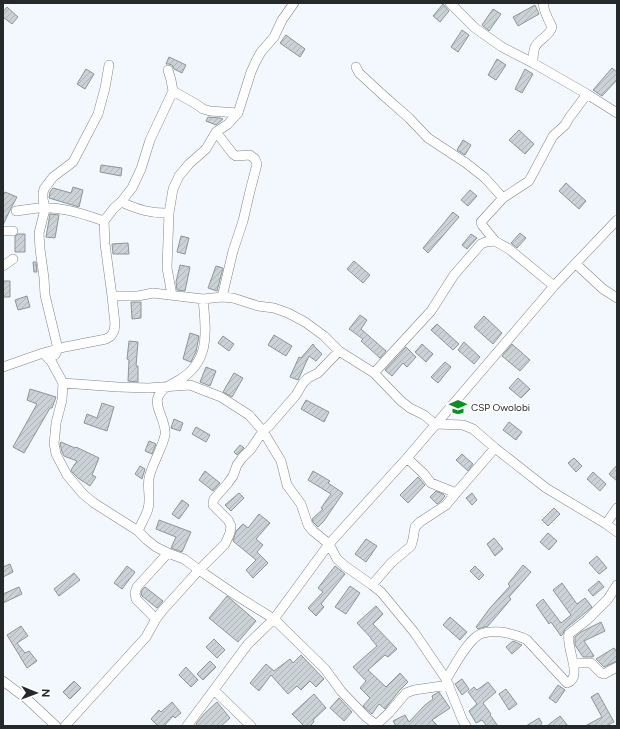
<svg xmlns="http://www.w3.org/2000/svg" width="620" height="729" font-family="Figtree,sans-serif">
  <defs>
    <pattern id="building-hatch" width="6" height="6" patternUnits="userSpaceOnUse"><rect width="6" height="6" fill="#cbd2d5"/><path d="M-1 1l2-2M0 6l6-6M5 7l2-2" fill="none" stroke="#aeb4b7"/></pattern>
  </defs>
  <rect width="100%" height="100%" fill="#f2f8fd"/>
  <path fill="url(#building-hatch)" stroke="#8e9598" d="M443,4L449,11L440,22L433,16Z
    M535,5L539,14L518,26L513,17Z
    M7,7L18,17L12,24L3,17V12Z
    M493,9L501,14L489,31L482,25Z
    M462,30L469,35L458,52L451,47Z
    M286,35L305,49L300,57L280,43Z
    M169,57L186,65L182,73L174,69L172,65L169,64H166Z
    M497,59L506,65L496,80L488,75Z
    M612,68L617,72V80L602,96L593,90Z
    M86,69L94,74L85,89L77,84Z
    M525,69L533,74L522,93L515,89Z
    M208,117L220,118L223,119L216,125L206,121Z
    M519,130L534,144L525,154L509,140Z
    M463,140L471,145L465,155L457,150Z
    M101,165L122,168L121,176L100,172Z
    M566,183L586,201L579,209L559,191Z
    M73,187L83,190L79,207L49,198L50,192L53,188L71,193Z
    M470,190L477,196L468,206L461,200Z
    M5,192L17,197L11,208L3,225V196Z
    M453,212L459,217L428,253L423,248Z
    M50,214L59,215L55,238L46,237Z
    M520,233L526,238L517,248L511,243Z
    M18,234H25V252H15V236Z
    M471,234L477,238L467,249L462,245Z
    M181,236L189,238L185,254L177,252Z
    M128,243L129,254H113L112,244Z
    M354,261L370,275L363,283L347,269Z
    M33,262H36L37,272H34Z
    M180,265L190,267L185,291L177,290L176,282Z
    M216,266L223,268L217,291L208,288Z
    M3,281H10V297H3Z
    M27,296L30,307L18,310L15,300Z
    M131,302H141V318L132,319Z
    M360,315L367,320L361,329L386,351L380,358L361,341L363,339L349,329Z
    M484,316L502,333L493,344L474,327Z
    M437,324L459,344L453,350L431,330Z
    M190,333L199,336L196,352L191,362L183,359Z
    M274,335L292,346L286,356L268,345Z
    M223,336L234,344L229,351L218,343Z
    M129,341L138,342L136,366H138V382L128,381L129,360L127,359Z
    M464,342L480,357L474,364L458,350Z
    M313,344L314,345V346L322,354L316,361L309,356L298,380L290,377L299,357L301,358Z
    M422,344L433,354L426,362L415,352Z
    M512,344L530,360L520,371L502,356Z
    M406,347L416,357L407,367L403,363L392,376L385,370Z
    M445,362L451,367L438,383L431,377Z
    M206,367L216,371L210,386L200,382Z
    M234,373L243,378L232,397L223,392Z
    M518,378L530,389L521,398L509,388Z
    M30,389L56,397L52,408H50L24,453L13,447L37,404L27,400Z
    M306,400L329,412L324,422L301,409Z
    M102,403L114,407L107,431L84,423L87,414L97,418Z
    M174,419L183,423L180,431L171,428Z
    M509,422L522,432L516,440L503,430Z
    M196,427L210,435L206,442L192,434Z
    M149,441L156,444L152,454L145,451Z
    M61,442L75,448L76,447L99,458L92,475L96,477L90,486L78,478L72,472L71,470L77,461L64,456L62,452L60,443Z
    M240,445L244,448L237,455L234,452Z
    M462,454L473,464L468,471L456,460Z
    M574,458L582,466L576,472L568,463Z
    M617,465V481L609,474Z
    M140,466L145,469L142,479L135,474Z
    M205,471L220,483L213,491L199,480Z
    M313,471L330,481L328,483L343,493L324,521L318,527L313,522L312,519L323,509L321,508L331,494L308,480Z
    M593,472L606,484L600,491L587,479Z
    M418,477L425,485L408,503L400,495Z
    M436,491L443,494L445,496L442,500L437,504L430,497Z
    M239,493L244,498L231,511L225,505Z
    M472,493L477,500L472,505L466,498Z
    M182,500L189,505L179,519L172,514Z
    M554,508L560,514L548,526L542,520Z
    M259,514L270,523L256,539L263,545L257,552L268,563L253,578L246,570L256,560L233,541L236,531L243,524L248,528Z
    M159,520L191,532L182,552L171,548L176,537L156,529Z
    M548,533L557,541L549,550L540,542Z
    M494,538L503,549L495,556L487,544Z
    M366,539L377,546L366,562L355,554Z
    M597,556L607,568L599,574L589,563Z
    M10,564L13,572L3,577V567Z
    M523,565L531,572L509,597L511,599L488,626L478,629L476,627L490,608L510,586L508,584Z
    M127,566L135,572L122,589L114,583Z
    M335,566L345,574L321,604L324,607L316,616L308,608L323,592L318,588Z
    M475,566L484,575L479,580L470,571Z
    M74,573L80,580L59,596L54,589Z
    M599,581L604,587L593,596L588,590Z
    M562,583L577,604L585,598L592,607L585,613L565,629L563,634L561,636L551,622L549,624L536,605L543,599L561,623L571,615L553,590Z
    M350,586L360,593L346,614L335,607Z
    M19,587L22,594L3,603V594Z
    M145,587L163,601L157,608L142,596L141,593L142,590Z
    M227,596L256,621L238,642L209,618Z
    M376,606L383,614L373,624L397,649L388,657L385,655L368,670L386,687L400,673L408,682L399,691L385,709L379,704L372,714L363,706L370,698L360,688L366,681L353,667L377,646L371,639V638L357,623Z
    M450,617L467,632L460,640L443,625Z
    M601,622L605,631L584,641L594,656L592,657H583L575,645V637L581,632Z
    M21,626L28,636L17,643L25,653L29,651L37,661L27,668L7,635Z
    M214,639L225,650L217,658L206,647Z
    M513,641L522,645L512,654L506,647Z
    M614,648L617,652V661L604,667L596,659Z
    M301,655L324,679L316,687L310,681L301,690L297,686L288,694L271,675L259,691L250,683L266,664L274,671L290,659L293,663Z
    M210,661L216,667L203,680L197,674Z
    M186,667L198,680L191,687L179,675Z
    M462,679L469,689L462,695L455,684Z
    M74,681L81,688L70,699L63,692Z
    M488,682L496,692L483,703L491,714L490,715L498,726H487L482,720L476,723L469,711L477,704L468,692L474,687L477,690Z
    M558,685L565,690L556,703L549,698Z
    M506,689L517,704L509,710L499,694Z
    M439,692L450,708L432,720L438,726H396L393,721L405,715L409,722L425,705L433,699L432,696L437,693Z
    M598,693L614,722L606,726H585L602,717L591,697Z
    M314,694L326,708L313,720L314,722L310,726H304L292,714Z
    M339,698L352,712L344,721L330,708Z
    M172,702L181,713L175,718L173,716L164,726H158L151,719L159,710L161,712Z
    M217,702L230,718L221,726H198L196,724L204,714Z
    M560,716L568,726H547Z
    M539,718L542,723L540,726H526Z"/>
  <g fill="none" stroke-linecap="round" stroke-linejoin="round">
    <g stroke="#808589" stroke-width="10">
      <path id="minor" d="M450,3L475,28L502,47L533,63L587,94L617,113
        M533,63C533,58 533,52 535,47C539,39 550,36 552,27C548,19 544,12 543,3
        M356,67L359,73L384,96L409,118L428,138L466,163L485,178L503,198
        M173,91L196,104L203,109L210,111L238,113
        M216,132L233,154L236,156L250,155L255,159L257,164L250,191L243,221L233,251L222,297
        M121,202C137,209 151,214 169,213
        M16,211C23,210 31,209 38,208C61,206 83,214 104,221
        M3,231H13
        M495,241L509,249L554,286
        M576,264L603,289L617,298
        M3,266L13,259
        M172,295L167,268L169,213L173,189L179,176L189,164L206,149L216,132L228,124L238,113L251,72L256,61L261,52L274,37L282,20L294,3
        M112,296H138L153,293L203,299L222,297L233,298L258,306L274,308L288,313L305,322L324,336L339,351L374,373L401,401L410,408L424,415L435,424L463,425L473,429L495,448L546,488L606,524L617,532
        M43,353L51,361L63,383L62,400L56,423L55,435L54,443L56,454L67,475L83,494L94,503L138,531L147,540L156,547L168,553L184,559L199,570L237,596L274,619L325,669L341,691L366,717L378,726
        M55,355L58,349L45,295L44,278L40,249L39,233L45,209L43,199V193L44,189L53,177L73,162L98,114L105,88L109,65
        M3,367L43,353L65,347L106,339L111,336L114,331L115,324L112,296L105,244L104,221L114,208L121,202L132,188L141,169L150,140L173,91L171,80L168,70
        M374,373L431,311L454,275L481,244L486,242L495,241L482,225L481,222L503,198L529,181L553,136L565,125L569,118L587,94
        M63,383L118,387L148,388L190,385L221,397L249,415L263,431L281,461L287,485L301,504L308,525L313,531L329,544L337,559L345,566L372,585L381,592L414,632L446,679L462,719L466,726
        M407,458L424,474L431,483L456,493
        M606,524L617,508
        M138,531C141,524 146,516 148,509C151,499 147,488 149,478C152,464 162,449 165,435C167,422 154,408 158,397C163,386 170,386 179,380C211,361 206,331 203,299
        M372,585L391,563L411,546L413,539L415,527L420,522L446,505L456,493L495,448
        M156,619L136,599L135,593L137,587L168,553
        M573,663H591L601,673L604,674L617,667
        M446,679C455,666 464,646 477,636C484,631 498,631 507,633C514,635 521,636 527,640L567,683C584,678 565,646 569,634L587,620L608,599L617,585
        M3,681L27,699L56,726
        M214,690L251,726
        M65,726L146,637L156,619L162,611L199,570L225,544L230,533L231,526L228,520L213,505V502L214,499L228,483L233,476L237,465L242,458L251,449L263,431L269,426L296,395L303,383L308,378L318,373L339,351
        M187,726L248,644L274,619L329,544L407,458L554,286L617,220
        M375,726L389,713L406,693L414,690L449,685"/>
    </g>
    <use href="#minor" stroke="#fff" stroke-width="9"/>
  </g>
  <defs>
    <g id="school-bare" transform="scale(1.38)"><path d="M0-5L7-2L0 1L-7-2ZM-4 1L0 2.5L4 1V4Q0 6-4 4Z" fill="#079123" stroke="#fff" stroke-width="2.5" paint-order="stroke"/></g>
  </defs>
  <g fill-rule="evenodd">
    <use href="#school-bare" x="458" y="407"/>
  </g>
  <g text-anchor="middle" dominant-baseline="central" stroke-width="3" stroke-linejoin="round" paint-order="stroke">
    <g font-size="10" fill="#26292a" stroke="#fff" text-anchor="start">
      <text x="471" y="407">CSP Owolobi</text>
    </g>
  </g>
  <rect width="620" height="729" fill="none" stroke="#26292a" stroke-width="8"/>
  <g transform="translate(36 693) rotate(91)" stroke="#ffffff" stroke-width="3" paint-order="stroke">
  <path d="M0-3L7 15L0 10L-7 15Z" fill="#26292a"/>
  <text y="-6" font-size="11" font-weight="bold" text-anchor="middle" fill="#26292a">N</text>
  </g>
</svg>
